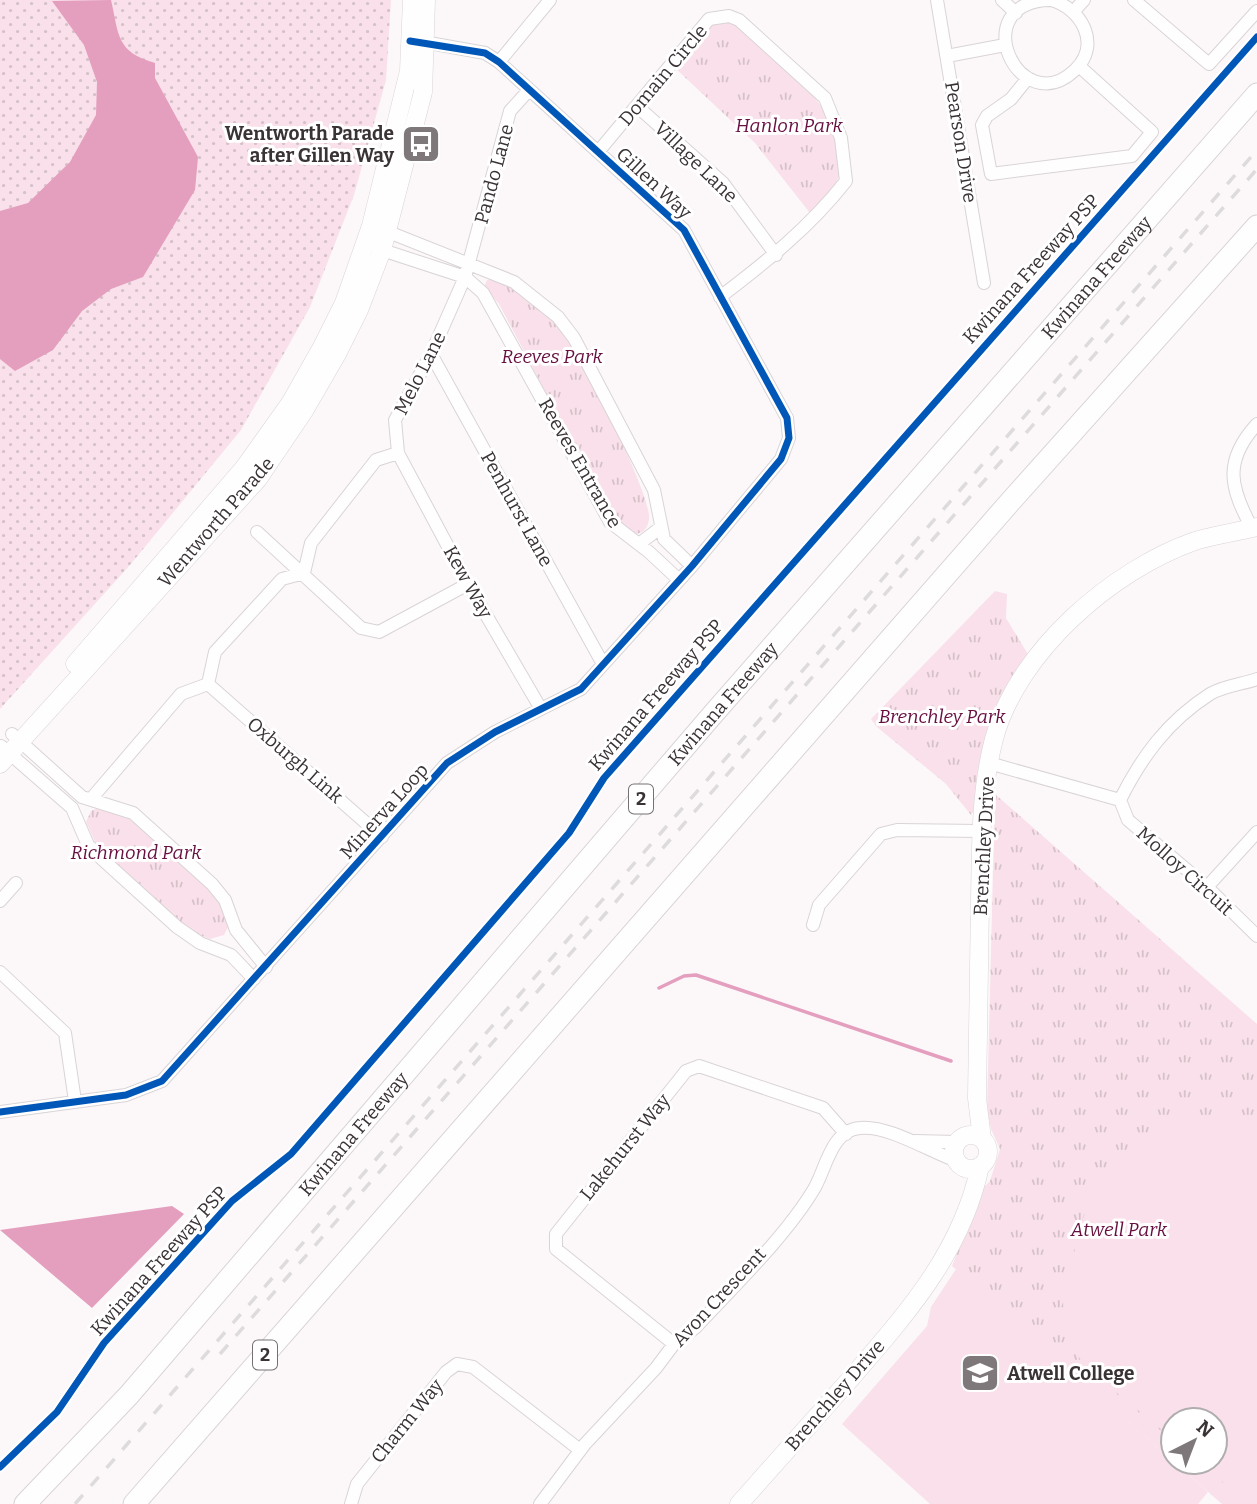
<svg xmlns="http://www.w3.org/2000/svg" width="1257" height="1504" font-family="Bitter,serif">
  <defs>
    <pattern id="grass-dots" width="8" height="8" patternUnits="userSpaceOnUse" patternTransform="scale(1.75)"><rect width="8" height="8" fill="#f9e0ea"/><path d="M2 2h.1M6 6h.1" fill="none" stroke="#d6c1c9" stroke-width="1.8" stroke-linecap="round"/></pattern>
    <pattern id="park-tufts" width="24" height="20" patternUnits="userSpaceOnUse" patternTransform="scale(1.75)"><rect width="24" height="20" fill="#f9e0ea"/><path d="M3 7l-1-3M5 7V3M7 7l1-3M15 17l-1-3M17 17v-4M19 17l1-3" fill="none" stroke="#d6c1c9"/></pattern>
  </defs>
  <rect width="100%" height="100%" fill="#fcf8fa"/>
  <path fill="url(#grass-dots)" d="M0,0H391L386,80L354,195L310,307L241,430L130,565L0,709Z"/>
  <path fill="url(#park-tufts)" d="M722,21L735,24C781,65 847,105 839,176L836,184L810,213L755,143L674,67L709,26Z
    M492,279C517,288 544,308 561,329C578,348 653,497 649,519C648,529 642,535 632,534L610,514L499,304L484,287L487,280Z
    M995,591L1007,594L1006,618L1029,656L991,724L978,770L976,807L971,815L946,784L877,727L871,719Z
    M995,794L1257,1024V1504H1222L1174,1462H1215V1420H1173V1461L952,1266L984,1187L990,1181L1000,1149L991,1129L987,1110Z
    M98,808L123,812L140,824L220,900L229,925L224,935L210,939L191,932L97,846L86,822L91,811Z"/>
  <path fill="#f9e0ea" d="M1199,1116L1257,1125V1504H1248L1200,1462H1215V1420H1173V1439L1084,1366L1066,1334L1063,1303L1080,1226L1091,1198L1144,1138L1169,1124Z
    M956,1269L1208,1492L1198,1504H930L842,1424L927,1326L931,1307Z"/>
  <path fill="#e49ebe" d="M111,0C119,35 116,52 155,63V78L198,157L195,190L143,277L111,289L82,311L53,350L15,371L0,359V211L28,203L70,162L96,115L97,82L84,45L52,1Z
    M172,1206L184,1214L92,1308L0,1230Z"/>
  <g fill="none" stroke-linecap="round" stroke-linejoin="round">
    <path stroke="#e49ebe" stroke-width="3.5" d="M659,988L684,976L696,975L951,1061"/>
    <g stroke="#d9d4d6" stroke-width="14">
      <path id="street" d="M937,0L984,283
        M1002,0L1016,13
        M1050,0C964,2 1019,123 1075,70C1102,44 1081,8 1051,0
        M1134,0L1209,64L1257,11
        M1074,11L1084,0
        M947,56L1005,45
        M499,62L550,0
        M1028,78L1011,99L987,116L982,125L991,174L1132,156L1152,132L1079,66
        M638,107L723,183L776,255
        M598,152L709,19L729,16L739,20L825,98L841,138L846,181C810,227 766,262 720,297
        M381,229L514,282L558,317L574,338L654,490L664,539L692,566
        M376,248L465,277L483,293L610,522L649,552L678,579
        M431,354L603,664
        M398,453L468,584L541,709
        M1252,528C1230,488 1223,461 1257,424
        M257,532L361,628L379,632L468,584
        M639,544L660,528
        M1257,679C1243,684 1223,686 1210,694C1168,721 1142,756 1120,800L1128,820L1207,887L1257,936
        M208,684L215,652L282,579L304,573L311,543L376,460L398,453L395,420L431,354L465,277L510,111L529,90
        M208,684L382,837
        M12,734L82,797L133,813L212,884L225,900L236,930L266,967
        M1,746L72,808L88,845L102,859L177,927L200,943L231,955L254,979
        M989,763L1120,800
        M91,799L181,694L208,684
        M1207,887L1257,832
        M0,901L16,883
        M813,925L819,905L881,834L897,830L981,831
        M0,972L65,1033L75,1101
        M0,1112L126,1095L162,1081L447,763L495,732L581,689L692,566L781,459L789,438L787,418L684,230L499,62L485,53L418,41
        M915,1141L956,1142
        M674,1344L556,1249V1234L686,1071L699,1066L823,1108L846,1134
        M351,1504L357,1484L446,1372L457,1364L473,1367L580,1450
        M540,1504L585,1444L656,1368L674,1344L695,1328C733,1287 786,1236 814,1189C826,1169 831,1130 860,1128C889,1125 930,1152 957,1161"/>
    </g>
    <g stroke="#d9d4d6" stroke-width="19">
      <path id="secondary" d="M75,664L244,468L291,402L322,347L344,303L371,226L409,71L412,0
        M0,764L258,479L304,411L337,354L359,310L382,250L423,92L426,0
        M954 1152a17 17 0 1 1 34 0a17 17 0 1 1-34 0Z
        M982,1139L977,1098C978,1033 979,967 980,902C981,848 980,792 994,739C1017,652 1112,570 1195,541C1215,535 1237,532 1257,527
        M739,1504C776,1462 814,1420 852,1377C907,1313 962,1252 980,1166"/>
    </g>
    <g stroke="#d9d4d6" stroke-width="23">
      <g id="highway">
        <path id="s1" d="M25,1504L129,1395L714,713L1257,94"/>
        <path d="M134,1504L1010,502L1257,226"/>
      </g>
    </g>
    <use href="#street" stroke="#fffefe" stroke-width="12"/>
    <use href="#secondary" stroke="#fffefe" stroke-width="18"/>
    <use href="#highway" stroke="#fffefe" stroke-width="21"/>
    <path stroke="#dddbdc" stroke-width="3.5" stroke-dasharray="12 12" stroke-linecap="butt" d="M220,1354L1257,169
      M75,1504L1257,150"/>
    <g stroke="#fff" stroke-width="11">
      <path id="cycleway" d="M0,1112L126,1095L162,1081L447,763L495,732L581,689L692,566L781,459L789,438L787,418L684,230L499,62L485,53L410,41
        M0,1467L57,1412L104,1343L232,1201L291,1154L569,833L604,778L1257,37"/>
    </g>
    <use href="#cycleway" stroke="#0057b8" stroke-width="7"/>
  </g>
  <defs>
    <g id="bus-square" transform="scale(2.0125)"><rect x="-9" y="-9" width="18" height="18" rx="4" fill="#7e787b" stroke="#fff"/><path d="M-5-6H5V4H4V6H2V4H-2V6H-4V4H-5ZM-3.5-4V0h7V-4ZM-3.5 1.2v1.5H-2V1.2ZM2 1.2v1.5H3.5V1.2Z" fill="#fff"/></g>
    <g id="school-square" transform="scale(2.0125)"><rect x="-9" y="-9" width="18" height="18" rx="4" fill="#7e787b" stroke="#fff"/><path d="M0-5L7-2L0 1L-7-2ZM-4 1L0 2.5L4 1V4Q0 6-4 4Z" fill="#fff"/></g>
  </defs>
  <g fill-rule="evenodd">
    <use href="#bus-square" x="421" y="144"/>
    <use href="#school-square" x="980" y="1373"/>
  </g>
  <g text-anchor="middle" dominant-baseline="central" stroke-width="6" stroke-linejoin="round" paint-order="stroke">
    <g fill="#fff" stroke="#757072" stroke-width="2">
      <rect x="629" y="784.5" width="24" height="29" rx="5"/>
      <rect x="253" y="1340.5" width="24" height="29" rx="5"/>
    </g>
    <g font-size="18" font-weight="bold" fill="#3a3336">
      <text x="641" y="799">2</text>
      <text x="265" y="1355">2</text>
    </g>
    <g font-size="19" fill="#3a3336" stroke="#fff">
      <text transform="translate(663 75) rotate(-50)">Domain Circle</text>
      <text transform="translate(961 142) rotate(81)">Pearson Drive</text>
      <text transform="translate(696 162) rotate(44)">Village Lane</text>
      <text transform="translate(494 174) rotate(-75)">Pando Lane</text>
      <text transform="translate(654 183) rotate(43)">Gillen Way</text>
      <text transform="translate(1031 269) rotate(-48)">Kwinana Freeway PSP</text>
      <text stroke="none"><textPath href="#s1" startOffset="1629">Kwinana Freeway</textPath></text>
      <text transform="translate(420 373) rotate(-63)">Melo Lane</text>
      <text transform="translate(580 463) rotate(60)">Reeves Entrance</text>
      <text transform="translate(517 509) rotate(61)">Penhurst Lane</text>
      <text transform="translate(216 522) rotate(-49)">Wentworth Parade</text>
      <text transform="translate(468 582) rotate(61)">Kew Way</text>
      <text transform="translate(656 695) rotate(-49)">Kwinana Freeway PSP</text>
      <text stroke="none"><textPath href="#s1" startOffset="1062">Kwinana Freeway</textPath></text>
      <text transform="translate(295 760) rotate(41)">Oxburgh Link</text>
      <text transform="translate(384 811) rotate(-48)">Minerva Loop</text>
      <text transform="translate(984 846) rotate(-87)">Brenchley Drive</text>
      <text transform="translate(1185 871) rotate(42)">Molloy Circuit</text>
      <text stroke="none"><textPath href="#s1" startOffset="495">Kwinana Freeway</textPath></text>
      <text transform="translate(625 1147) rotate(-51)">Lakehurst Way</text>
      <text transform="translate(159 1261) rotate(-48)">Kwinana Freeway PSP</text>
      <text transform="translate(719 1297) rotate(-47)">Avon Crescent</text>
      <text transform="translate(835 1395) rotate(-49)">Brenchley Drive</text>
      <text transform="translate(407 1421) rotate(-51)">Charm Way</text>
    </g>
    <g font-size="19" font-style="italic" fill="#670f40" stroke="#fff">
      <text x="789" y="125">Hanlon Park</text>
      <text x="552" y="356">Reeves Park</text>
      <text x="942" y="716">Brenchley Park</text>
      <text x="136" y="852">Richmond Park</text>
      <text x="1119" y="1229">Atwell Park</text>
    </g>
    <g font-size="19" font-weight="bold" fill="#3a3336" stroke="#fff" text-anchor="end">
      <text x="394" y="133">Wentworth Parade<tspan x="394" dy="22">after Gillen Way</tspan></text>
      <text x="1007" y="1373" text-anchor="start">Atwell College</text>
    </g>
  </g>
  <g transform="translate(1194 1441) rotate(42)"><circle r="33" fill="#ffffff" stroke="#b0adaf" stroke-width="2"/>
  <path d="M0-5L12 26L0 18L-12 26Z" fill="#7e787b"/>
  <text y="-10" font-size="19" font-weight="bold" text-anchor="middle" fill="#3a3336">N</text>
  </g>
</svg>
